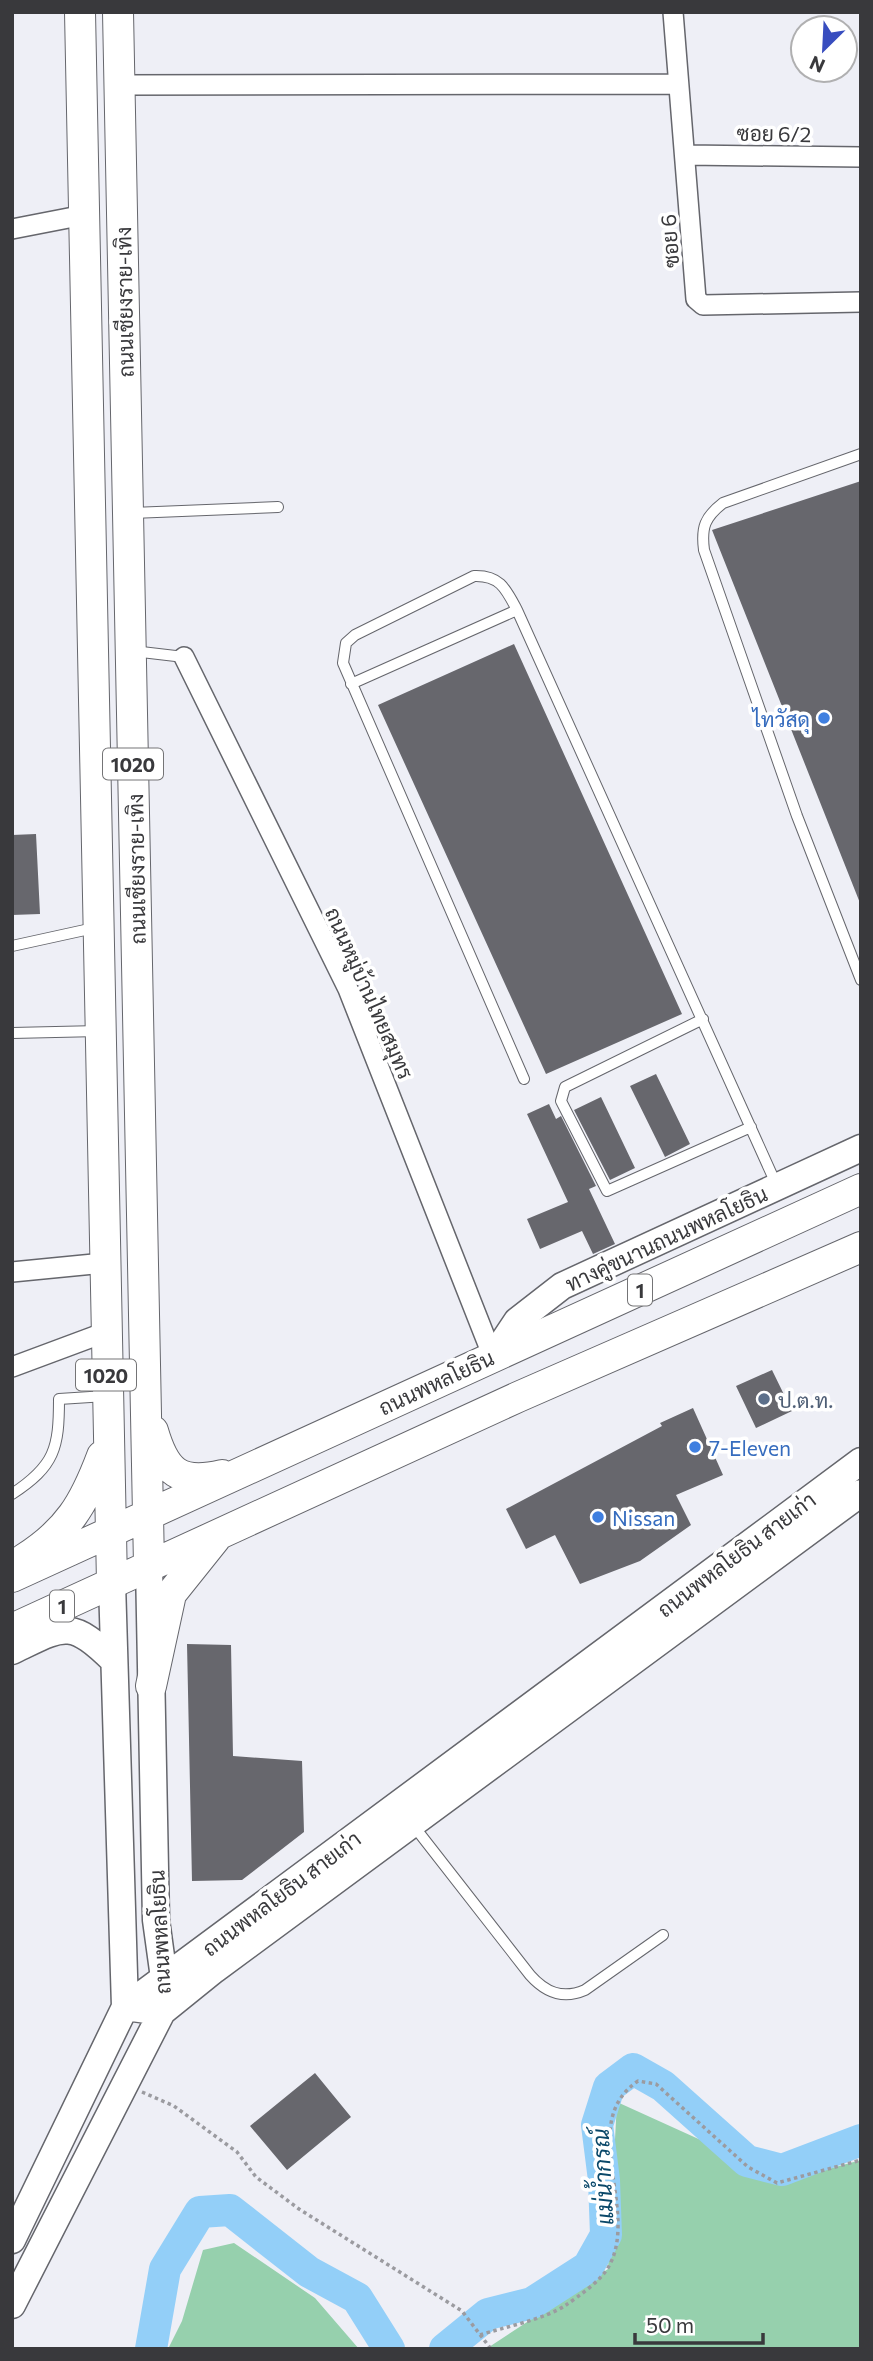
<svg xmlns="http://www.w3.org/2000/svg" width="873" height="2361" font-family="Commissioner,Sarabun,sans-serif">
  <rect width="100%" height="100%" fill="#eeeff6"/>
  <path fill="#96d0ad" d="M617,2102L747,2161L777,2183L861,2160V2349H486L608,2269Z
    M234,2243L315,2298L359,2349H168L182,2321L203,2250Z"/>
  <g fill="none" stroke-linecap="round" stroke-linejoin="round">
    <path stroke="#93cff8" stroke-width="32" d="M151,2349L165,2269L200,2212L230,2210L309,2272L357,2298L389,2349
      M445,2349L488,2314L532,2303L588,2267L606,2235L604,2180L597,2125L609,2087L633,2069L663,2086L747,2161L782,2170L861,2140"/>
  </g>
  <path fill="#67676d" d="M861,481V903H860L712,530Z
    M514,644L682,1014L546,1074L378,705Z
    M36,834L40,914L12,915V835Z
    M656,1074L690,1144L665,1157L630,1086Z
    M601,1097L635,1168L610,1180L574,1110Z
    M549,1104L556,1119L561,1116L596,1186L589,1189L615,1244L593,1254L582,1231L540,1249L527,1219L568,1202L527,1114Z
    M772,1370L792,1411L756,1428L736,1386Z
    M693,1408L723,1475L676,1495L691,1525L640,1561L580,1584L555,1535L526,1549L506,1509L662,1426L660,1423Z
    M187,1644L231,1645L233,1756L302,1761L304,1832L242,1880L192,1881Z
    M315,2073L351,2117L287,2170L250,2126Z"/>
  <g fill="none" stroke-linecap="round" stroke-linejoin="round">
    <g stroke="#65666c" stroke-width="12">
      <path id="lane" d="M861,454L723,503C705,517 701,527 704,550L797,816L861,980
        M132,513L278,507
        M133,651L184,657
        M351,684L517,610
        M12,946L94,928
        M703,1019L565,1087L561,1101L607,1191L751,1127
        M12,1033L99,1031
        M524,1079L343,663L346,643L355,635L474,576C500,575 506,589 517,610L777,1186
        M12,1494C55,1466 59,1448 59,1399L106,1396
        M413,1825L530,1975C545,1992 562,2000 585,1990L663,1935"/>
    </g>
    <g stroke="#65666c" stroke-width="22">
      <path id="street" d="M673,12L696,299L703,305L861,302
        M119,85L677,84
        M686,155L861,157
        M12,229L84,215
        M184,657L348,989L493,1357
        M12,1272L104,1263
        M12,1367L106,1332"/>
    </g>
    <g stroke="#65666c" stroke-width="29">
      <path id="secondary" d="M493,1357L517,1321L562,1286L861,1148
        M12,1651C64,1626 70,1618 114,1661
        M125,2007L861,1461
        M125,2007L162,2012L214,1970L861,1493
        M12,2240L125,2007L112,1583
        M12,2305L162,2012L164,1978L156,1920L149,1565"/>
    </g>
    <g stroke="#65666c" stroke-width="32">
      <path id="primary" d="M80,12L112,1583
        M118,12L149,1565
        M153,1431C165,1472 179,1485 222,1475
        M24,1559C68,1531 84,1504 102,1456
        M12,1577L861,1189
        M12,1629L518,1397L861,1247
        M151,1686L171,1594L215,1539"/>
    </g>
    <path stroke="#9b9ba0" stroke-width="3.5" stroke-dasharray="3.5 3.5" stroke-linecap="butt" d="M142,2092L174,2106L237,2152L256,2177L299,2209L462,2311L491,2349
      M480,2335C504,2327 546,2319 566,2305C579,2296 602,2280 609,2266C640,2210 576,2123 638,2081L656,2084L748,2167L777,2183L861,2160"/>
    <use href="#lane" stroke="#fff" stroke-width="10"/>
    <use href="#street" stroke="#fff" stroke-width="19"/>
    <use href="#secondary" stroke="#fff" stroke-width="26"/>
    <use href="#primary" stroke="#fff" stroke-width="30"/>
  </g>
  <g fill="#3f7fe0" stroke="#fff" stroke-width="2.5">
    <circle cx="824" cy="718" r="7"/>
    <circle cx="695" cy="1447" r="7"/>
    <circle cx="598" cy="1517" r="7"/>
  </g>
  <circle fill="#5c6f8a" stroke="#fff" stroke-width="2.5" cx="764" cy="1399" r="7"/>
  <g text-anchor="middle" dominant-baseline="central" stroke-width="7" stroke-linejoin="round" paint-order="stroke">
    <g fill="#fff" stroke="#747476" stroke-width="2">
      <rect x="103" y="748.5" width="60" height="31" rx="5"/>
      <rect x="628" y="1274.5" width="24" height="31" rx="5"/>
      <rect x="76" y="1359.5" width="60" height="31" rx="5"/>
      <rect x="50" y="1590.5" width="24" height="31" rx="5"/>
    </g>
    <g font-size="19" font-weight="bold" fill="#39393c">
      <text x="133" y="764">1020</text>
      <text x="640" y="1290">1</text>
      <text x="106" y="1375">1020</text>
      <text x="62" y="1606">1</text>
    </g>
    <g font-size="21" fill="#39393c" stroke="#fff">
      <text transform="translate(774 133) rotate(1)">ซอย 6/2</text>
      <text transform="translate(669 241) rotate(-94)">ซอย 6</text>
      <text transform="translate(124 302) rotate(-91)">ถนนเชียงราย-เทิง</text>
      <text transform="translate(136 869) rotate(-91)">ถนนเชียงราย-เทิง</text>
      <text transform="translate(370 993) rotate(66)">ถนนหมู่บ้านไทยสมุทร</text>
      <text transform="translate(666 1238) rotate(-25)">ทางคู่ขนานถนนพหลโยธิน</text>
      <text transform="translate(436 1382) rotate(-25)">ถนนพหลโยธิน</text>
      <text transform="translate(736 1554) rotate(-37)">ถนนพหลโยธิน สายเก่า</text>
      <text transform="translate(281 1893) rotate(-37)">ถนนพหลโยธิน สายเก่า</text>
      <text transform="translate(159 1932) rotate(-93)">ถนนพหลโยธิน</text>
    </g>
    <g font-size="21" fill="#366cbe" stroke="#fff" text-anchor="start">
      <text x="810" y="718" text-anchor="end">ไทวัสดุ</text>
      <text x="709" y="1447">7-Eleven</text>
      <text x="612" y="1517">Nissan</text>
    </g>
    <g font-size="21" fill="#4e5e75" stroke="#fff" text-anchor="start">
      <text x="778" y="1399">ป.ต.ท.</text>
    </g>
    <g font-size="23" font-style="italic" fill="#0a4869" stroke="#fff">
      <text transform="translate(602 2177) rotate(-93)">แม่น้ำกรณ์</text>
    </g>
  </g>
  <rect width="873" height="2361" fill="none" stroke="#39393c" stroke-width="28"/>
  <g transform="translate(824 49) rotate(204)"><circle r="33" fill="#ffffff" stroke="#b0b0b1" stroke-width="2"/>
  <path d="M0-5L12 26L0 18L-12 26Z" fill="#384dbf"/>
  <text y="-10" font-size="19" font-weight="bold" text-anchor="middle" fill="#39393c">N</text>
  </g>
  <path d="M635 2333v10h128v-10" fill="none" stroke="#39393c" stroke-width="3.5"/>
  <text x="646" y="2333" font-size="21" fill="#39393c" stroke="#ffffff" stroke-width="5" paint-order="stroke">50 m</text>
</svg>
